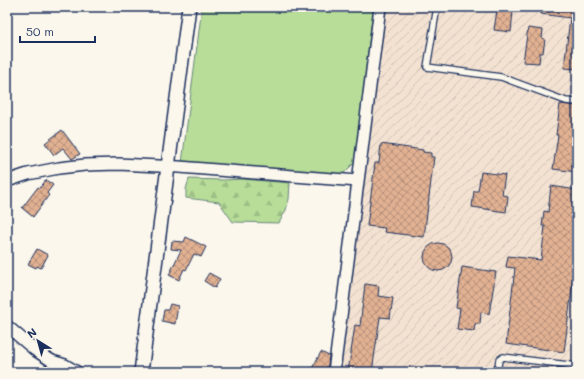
<svg xmlns="http://www.w3.org/2000/svg" width="584" height="379" font-family="Mali,sans-serif">
  <defs>
    <pattern id="industrial-furrows" width="10" height="10" patternUnits="userSpaceOnUse"><rect width="10" height="10" fill="#f3e2d1"/><path d="M-1 1l2-2M0 10L10 0M9 11l2-2" fill="none" stroke="#d0c2b6"/></pattern>
    <pattern id="forest-firs" width="22" height="20" patternUnits="userSpaceOnUse"><rect width="22" height="20" fill="#b7dd98"/><path d="M5 1l3.5 6h-7zM16 11l3.5 6h-7z" fill="#9dbe85"/></pattern>
    <pattern id="building-cross-hatch" width="8" height="8" patternUnits="userSpaceOnUse"><rect width="8" height="8" fill="#e1b192"/><path d="M0 0l8 8M0 8l8-8" fill="none" stroke="#b6907a"/></pattern>
  </defs>
  <rect width="100%" height="100%" fill="#fbf7ec"/>
  <filter id="ink" filterUnits="userSpaceOnUse"><feTurbulence type="fractalNoise" baseFrequency=".025" numOctaves="2"/><feDisplacementMap in="SourceGraphic" scale="8" xChannelSelector="R" yChannelSelector="G"/><feConvolveMatrix kernelMatrix="1 2 1 2 8 2 1 2 1" color-interpolation-filters="sRGB"/></filter>
  <g filter="url(#ink)">
    <path fill="url(#industrial-furrows)" d="M386,7H577V372H340Z"/>
    <path fill="url(#forest-firs)" stroke="#69867b" d="M189,179L223,180L242,179L290,183L289,199L286,210L279,223L233,222L219,202L186,198V189Z"/>
    <path fill="#b7dd98" stroke="#69867b" d="M202,7H350L373,10L355,162L343,174L182,163Z"/>
    <path fill="url(#building-cross-hatch)" stroke="#1b2f5e" d="M542,7H577V69L564,68L570,18L541,14Z
      M497,10L513,11L511,32L494,30Z
      M528,28L543,30L542,38L545,39L543,53H540L539,63L523,62Z
      M560,104L577,106V172L553,169L558,135H556Z
      M62,130L80,154L72,159L63,148L54,155L45,143Z
      M381,144L423,150V152L431,153V157H434L424,237L384,232L385,228L367,226L375,163H379Z
      M481,172L505,175L502,195L508,196L506,212L472,207L474,191H478Z
      M46,180L53,185L47,193L49,195L33,217L22,208L38,187L40,188Z
      M551,186L577,190V249L564,352L506,344L515,268L506,267L508,256L541,260L545,226H542L544,211L548,212Z
      M186,237L206,247L201,257L194,254L186,270L184,269L179,280L169,275L181,250L171,249L172,241L184,242Z
      M424 257a14 14 0 1 1 28 0a14 14 0 1 1-28 0Z
      M37,249L48,255L41,268L37,266L36,268L28,264Z
      M462,267L496,272L489,314L481,312L480,324H475L474,331L457,329L460,309L456,308Z
      M209,273L220,279L215,288L204,281Z
      M365,284L379,286L378,296L393,298L390,318L380,317L372,372H348L355,325L360,326Z
      M170,304L178,306L175,324L162,321L164,310H168Z
      M321,352L329,356L328,365L324,372H310Z"/>
    <g fill="none" stroke-linecap="round" stroke-linejoin="round">
      <g stroke="#1b2f5e" stroke-width="8">
        <path id="service" d="M437,7L427,67L501,77L566,101L577,102
          M497,372L499,360L503,357L577,366"/>
      </g>
      <g stroke="#1b2f5e" stroke-width="14">
        <path id="minor" d="M7,181L28,174L59,168L85,165L118,164L179,167L358,181
          M7,326L35,350L52,361L65,365L77,372
          M334,372L380,7"/>
      </g>
      <g stroke="#1b2f5e" stroke-width="16">
        <path id="tertiary" d="M141,372L189,7"/>
      </g>
      <use href="#service" stroke="#fbf7ec" stroke-width="5.5"/>
      <use href="#minor" stroke="#fbf7ec" stroke-width="11"/>
      <use href="#tertiary" stroke="#fbf7ec" stroke-width="13"/>
    </g>
  </g>
  <rect width="584" height="379" fill="none" stroke="#fbf7ec" stroke-width="24"/>
  <rect x="12" y="12" width="560" height="355" fill="none" stroke="#1b2f5e" stroke-width="1.5" filter="url(#ink)"/>
  <g transform="translate(38 341) rotate(323)" stroke="#fbf7ec" stroke-width="3" paint-order="stroke">
  <path d="M0-3L7 15L0 10L-7 15Z" fill="#1b2f5e"/>
  <text y="-6" font-size="11" font-weight="bold" text-anchor="middle" fill="#1b2f5e">N</text>
  </g>
  <path d="M20 36v6h75v-6" fill="none" stroke="#1b2f5e" stroke-width="2"/>
  <text x="26" y="36" font-size="12" fill="#1b2f5e" stroke="#fbf7ec" stroke-width="3" paint-order="stroke">50 m</text>
</svg>
